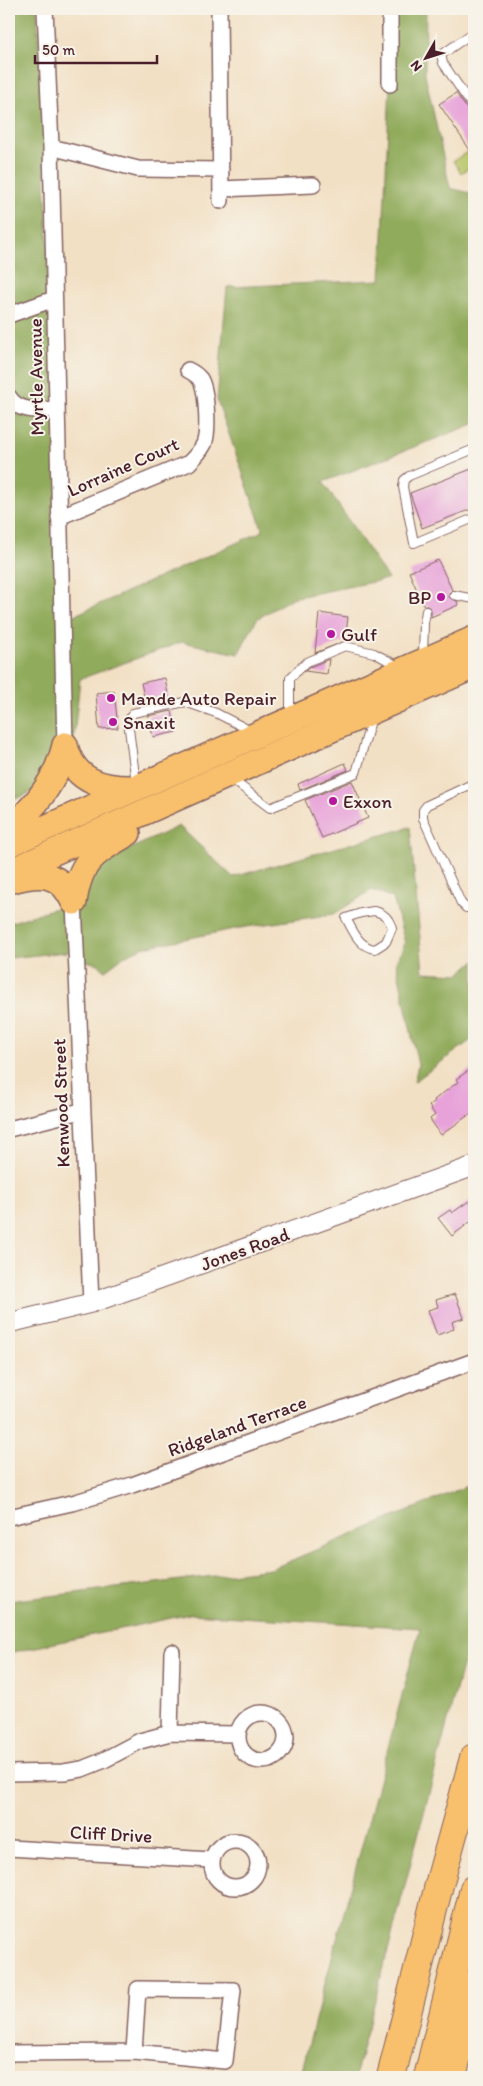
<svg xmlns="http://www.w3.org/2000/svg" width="483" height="2086" font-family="Itim,sans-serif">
  <rect width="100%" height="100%" fill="#f7f3e8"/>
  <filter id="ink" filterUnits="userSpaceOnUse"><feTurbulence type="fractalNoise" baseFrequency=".02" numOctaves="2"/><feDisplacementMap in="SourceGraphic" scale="10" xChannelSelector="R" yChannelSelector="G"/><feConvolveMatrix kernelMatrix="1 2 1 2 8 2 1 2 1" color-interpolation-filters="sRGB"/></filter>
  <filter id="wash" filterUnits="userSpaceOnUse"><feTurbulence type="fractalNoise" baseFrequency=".0096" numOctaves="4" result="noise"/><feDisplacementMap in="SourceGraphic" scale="20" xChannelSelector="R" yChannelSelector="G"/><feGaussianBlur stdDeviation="1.12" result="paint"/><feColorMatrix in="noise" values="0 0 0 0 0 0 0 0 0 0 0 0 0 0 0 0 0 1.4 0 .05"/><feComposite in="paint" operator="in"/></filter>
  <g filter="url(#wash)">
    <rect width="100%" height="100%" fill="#f2e0c5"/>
    <path fill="#b7c668" stroke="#80724a" d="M469,151L474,159V165L461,173L453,161Z"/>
    <path fill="#91ab5c" stroke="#6e6544" d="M9,9H37L66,619L263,531L217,400L227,287L381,280L390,84V9H426L425,74L450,188L474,194V424L323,482L388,579L292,598L257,619L238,654L182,642L80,679L70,775L9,802Z
      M179,826L233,877L410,827L423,972L459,974L474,961V1038L414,1082L418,1065L396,962L405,943L393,898L372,890L334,914L240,928L144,947L124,956L104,971L99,964L76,959V951L9,958V923L74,902L100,868L115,856Z
      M474,1483V1629L463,1663L355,2077H300L420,1628L190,1614L9,1653V1601L271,1569Z"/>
    <g id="blocks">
      <path fill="#e7a3d9" d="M456,93L469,112L474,115V156L439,104Z
        M474,468V508L422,528L410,493Z
        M438,560L452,590L449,593V597L457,601L458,605L431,617V609L427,606H424L409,572Z
        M319,613L348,617L345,641L315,653Z
        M329,659L327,674L305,671L310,667Z
        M165,678L169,700L146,705L141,683Z
        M114,691L118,728L99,729L96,693Z
        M172,711L176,732L153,737L148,716Z
        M345,763L348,770L300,790L298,784Z
        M352,781L368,818L322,838L305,800Z
        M474,1067V1111L441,1135L430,1119L435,1115L429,1106L435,1101L434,1100L458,1082L456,1079Z
        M469,1201L474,1208V1219L452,1236L438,1218L450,1210L452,1213Z
        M455,1294L464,1318L452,1322L454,1329L437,1335L428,1310L438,1307L436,1300Z"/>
    </g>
  </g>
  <g filter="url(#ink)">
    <use href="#blocks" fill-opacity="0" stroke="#856361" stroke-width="1"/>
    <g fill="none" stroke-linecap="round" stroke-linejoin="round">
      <g stroke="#856361" stroke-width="10">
        <path id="service" d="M474,32L441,55L443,63L474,109
          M474,449L409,476L404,480L403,487L414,543L474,518
          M454,595L474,599
          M423,656L424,623L426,611
          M290,716V678L307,662L345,646L374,653L400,667
          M230,778L270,808L356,773L372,717
          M136,783L128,721L133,713L185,702L216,713L251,731
          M474,783L427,805L423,810V818L461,903L466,908H474
          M374,911C384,913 389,918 392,928L386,942L375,949C359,947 353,931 346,918L361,913Z"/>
      </g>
      <g stroke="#856361" stroke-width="18">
        <path id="minor" d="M45,9L51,147L65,745
          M219,9L221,201
          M390,84V9
          M51,147L138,169L221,170
          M221,189L313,185
          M9,315L54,299
          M9,397C18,413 40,410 56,409
          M59,517L189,463C195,457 200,452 204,444C209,432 207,390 200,379C197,375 192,372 188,370
          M74,902L91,1303
          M9,1129L81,1111
          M9,1517L76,1502L132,1485L474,1361
          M238 1737a24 24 0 1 1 48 0a24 24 0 1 1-48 0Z
          M170,1733L172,1652
          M9,1773L64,1772L82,1769L102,1761L140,1741L170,1733L237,1734
          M212 1864a23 23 0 1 1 46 0a23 23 0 1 1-46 0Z
          M9,1848L211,1860
          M9,2053L134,2052L225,2061L233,1990L138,1989L134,2052"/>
      </g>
      <g stroke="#856361" stroke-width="21">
        <path id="tertiary" d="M9,1323L91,1303L117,1294L474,1166"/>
      </g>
      <g stroke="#856361" stroke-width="28">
        <path id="trunk" d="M65,745C73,781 102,789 135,788
          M9,829C36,807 57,780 65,745
          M9,844L474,639
          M9,872L474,666
          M12,880C41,872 60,872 74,902
          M74,902C80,860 93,854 128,833"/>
      </g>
      <g stroke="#856361" stroke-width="30">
        <path id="motorway" d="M391,2077L439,1885L474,1758
          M428,2077L474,1889
          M452,2077L474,1985"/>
      </g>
      <use href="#service" stroke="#fff" stroke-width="8"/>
      <use href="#minor" stroke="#fff" stroke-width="15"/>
      <use href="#tertiary" stroke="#fff" stroke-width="19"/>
      <use href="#trunk" stroke="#f8bf6c" stroke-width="25"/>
      <use href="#motorway" stroke="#f8bf6c" stroke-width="28"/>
    </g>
  </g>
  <g fill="#b5179e" stroke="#f7f3e8" stroke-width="2">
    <circle cx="441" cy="597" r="5"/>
    <circle cx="331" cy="634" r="5"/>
    <circle cx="111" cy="698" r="5"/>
    <circle cx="113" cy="722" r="5"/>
    <circle cx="333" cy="801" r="5"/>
  </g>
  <g text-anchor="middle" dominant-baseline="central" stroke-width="4" stroke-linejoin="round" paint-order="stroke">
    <g font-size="19" fill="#4a1f2b" stroke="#f7f3e8">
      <text transform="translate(36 377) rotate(-91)">Myrtle Avenue</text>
      <text transform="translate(123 467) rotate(-24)">Lorraine Court</text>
      <text transform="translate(61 1103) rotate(-92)">Kenwood Street</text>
      <text transform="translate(245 1249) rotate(-20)">Jones Road</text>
      <text transform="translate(237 1426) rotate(-20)">Ridgeland Terrace</text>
      <text transform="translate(111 1834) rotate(3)">Cliff Drive</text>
    </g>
    <g font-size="19" fill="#4a1f2b" stroke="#f7f3e8" text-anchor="start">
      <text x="431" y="597" text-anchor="end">BP</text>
      <text x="341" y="634">Gulf</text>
      <text x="121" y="698">Mande Auto Repair</text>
      <text x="123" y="722">Snaxit</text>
      <text x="343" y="801">Exxon</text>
    </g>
  </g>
  <rect width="483" height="2086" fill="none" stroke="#f7f3e8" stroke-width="30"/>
  <g transform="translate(426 58) rotate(231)" stroke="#f7f3e8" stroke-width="4" paint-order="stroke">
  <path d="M0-4L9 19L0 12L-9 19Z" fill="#4a1f2b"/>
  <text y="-8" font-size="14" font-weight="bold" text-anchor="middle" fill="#4a1f2b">N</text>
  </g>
  <path d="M35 55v8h122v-8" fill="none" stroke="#4a1f2b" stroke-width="2.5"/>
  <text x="42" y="55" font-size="15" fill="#4a1f2b" stroke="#f7f3e8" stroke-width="4" paint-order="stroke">50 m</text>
</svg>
